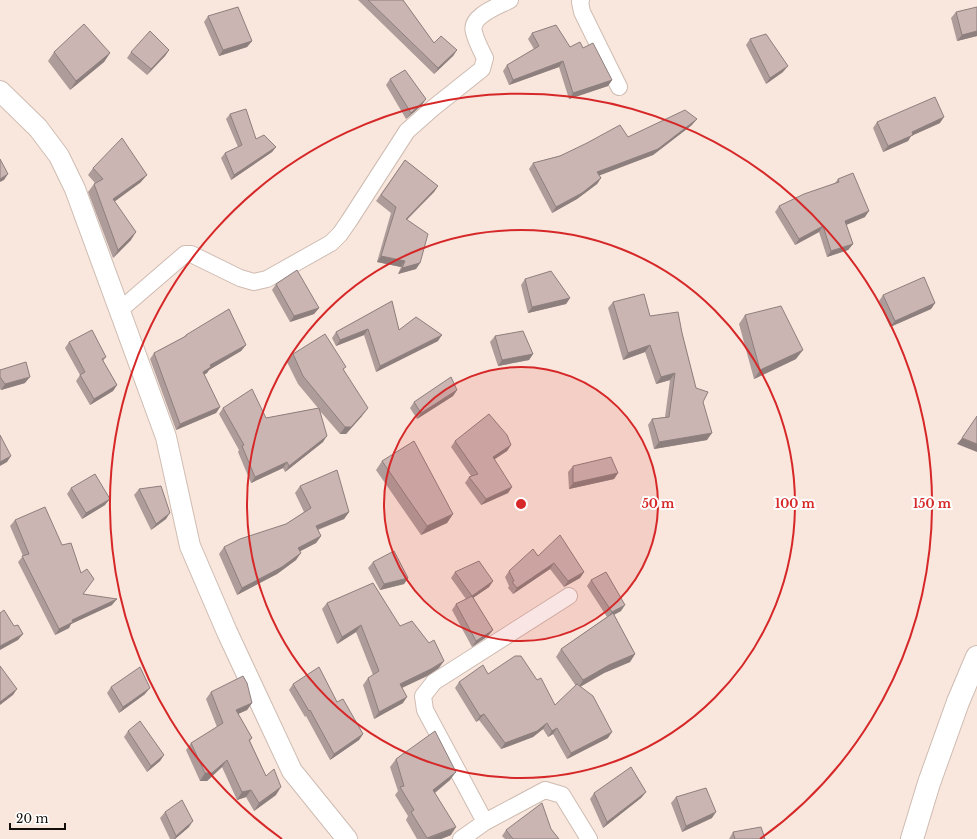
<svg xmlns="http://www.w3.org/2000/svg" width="977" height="839" font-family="'Libre Baskerville',serif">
  <rect width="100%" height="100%" fill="#f9e6dc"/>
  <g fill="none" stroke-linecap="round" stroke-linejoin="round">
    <g stroke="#cebcb2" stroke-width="18">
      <path id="minor" d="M581,0L580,2L582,12L619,87
        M120,310L185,254H191L240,278L254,282L267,279L331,243L340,234L349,221L407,131L433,108L482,69L485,58C481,50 476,41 474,32C469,16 499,6 510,0
        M485,822L425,710L423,696L434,682L569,596
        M461,839L485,822L545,790L562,795L589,839"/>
    </g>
    <g stroke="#cebcb2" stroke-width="22">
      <path id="tertiary" d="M0,91L38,128L59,156L75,189L166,437L190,546L227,632L292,771L347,839"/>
    </g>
    <g stroke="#cebcb2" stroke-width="24">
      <path id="secondary" d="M912,839L929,783L958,702L977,657"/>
    </g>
    <use href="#minor" stroke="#fff" stroke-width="16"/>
    <use href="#tertiary" stroke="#fff" stroke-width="20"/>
    <use href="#secondary" stroke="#fff" stroke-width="22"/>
  </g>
  <path fill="#ae9c9a" d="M358,0H403L434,43L457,50L453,56L434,74Z
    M956,12L977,36L957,41L951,18Z
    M208,16L252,41L247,47L219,56L204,22Z
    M532,33L570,47L583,48L612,80L608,86L569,99L559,67L509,85L503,71L507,65L534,49L528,39Z
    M750,39L783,72L766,84L746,45Z
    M169,50L165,56L147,75L127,58L131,52Z
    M54,52L110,53L104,62L70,90L48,61Z
    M390,79L422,105L406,119L386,85Z
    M230,114L256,139L276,147L272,152L231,180L221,158L225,153L238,147L226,119Z
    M877,122L940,123L911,136L908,141L883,152L873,128Z
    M692,125L653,155L599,175L601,178L597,184L577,199L552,213L529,169L533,163L628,137Z
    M405,160L438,186L434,192L407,220L420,263L416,269L398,274L401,267L377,262L391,213L376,201Z
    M93,168L141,182L114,202L131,240L113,258L88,192L94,184L95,183L88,175Z
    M838,179L865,217L846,225L853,244L848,250L827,257L819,232L795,245L775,212L779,206L835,183Z
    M525,279L570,298L566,304L528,313L521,285Z
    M276,284L319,308L314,314L290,322L272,290Z
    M883,295L935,303L931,309L890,327L879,301Z
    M392,301L399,330L438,341L376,372L364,335L336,346L332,338L336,332Z
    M613,302L650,316L682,333L696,388L703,402L707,440L654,449L648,425L652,419L665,417L670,380L656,384L645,352L623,360L608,308Z
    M745,315L796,359L754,379L739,324Z
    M186,335L246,345L241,351L209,370L207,373L204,374L220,407L216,413L176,430L150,359L154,353L184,337Z
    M495,336L533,354L529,360L498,366L490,342Z
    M69,342L106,357L103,361L117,385L113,391L90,405L76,381L80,375L65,348Z
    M293,354L344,370L362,416L346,434H340L320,411L323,442L285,472L283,468L251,483L238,452L239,450L219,414L223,408L266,418L318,408L298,384L287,362Z
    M0,370L25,383L1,390L0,389Z
    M457,390L453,396L417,419L410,408L414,402Z
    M455,441L511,445L507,451L494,460L512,487L508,493L481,505L465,483L469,477L471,476L451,447Z
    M382,461L453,514L447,523L421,535L376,470Z
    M573,466L618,473L614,479L569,489L568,472Z
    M300,486L349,512L344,519L318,530L321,536L316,543L300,551L296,560L277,574L237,595L219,554L224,547L286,524L304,512L295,493Z
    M71,488L105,505L82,519L67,494Z
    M139,489L166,519L151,530L134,495Z
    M15,520L83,594L112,605L71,624L69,628L55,635L18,562L23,556L10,526Z
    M538,556L584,572L580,578L564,587L550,569L513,594L508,588L509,586L505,577L509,571Z
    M373,562L408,578L404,584L380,590L368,568Z
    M455,572L493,581L489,587L473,598L493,630L488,636L472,647L452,610L456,604L466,599L451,578Z
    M591,580L621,611L614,615L635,654L630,662L604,673L580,687L608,738L567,759L553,734L548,737L543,729L533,737L501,749L479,720L476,722L455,688L459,682L488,674L537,680L555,705L576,686L556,657L561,649L607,617L587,586Z
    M327,603L400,626L439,668L427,676L402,688L403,703L374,719L363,685L368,678L373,675L356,632L337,644L322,609Z
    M293,684L337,702L363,734L359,740L330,760L306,716L305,717L289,690Z
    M111,687L145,694L119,713L107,693Z
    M211,692L252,703L247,710L238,714L252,738L250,741L266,776L276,795L254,811L246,797L237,800L222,767L207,781H200L186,750L191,743L217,727L206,699Z
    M128,731L164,755L160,761L147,772L124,737Z
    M396,759L450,780L435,793L451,835L441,839H417L406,820L408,816L395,795L398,791L390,767Z
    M646,792L641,798L603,828L590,799L594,793Z
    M676,797L712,818L682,832L671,803Z
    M165,812L189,827L175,839H170L160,818Z
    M551,829L559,839H505L502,836L506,830Z
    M733,832L765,839H729Z"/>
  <path fill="#8d7f7d" d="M977,31V36L957,41L962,35Z
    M252,41L247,47L219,56L223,50Z
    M169,50L165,56L147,75L151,69Z
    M457,50L453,56L434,74L438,68Z
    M110,53L104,62L70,90L76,81Z
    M563,61L559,67L509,85L513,80Z
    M788,66L783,72L766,84L770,78Z
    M612,80L608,86L569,99L573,93Z
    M426,99L422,105L406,119L411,113Z
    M944,117L940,123L911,136L908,141L883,152L888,146L912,132Z
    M697,119L692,125L653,155L593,178L597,172Z
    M276,147L272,152L231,180L234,175Z
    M8,174L4,180L0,182V179Z
    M147,175L141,182L107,207L113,199Z
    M601,178L597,184L577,199L552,213L556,207Z
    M438,186L434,192L401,225L406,219Z
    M869,211L865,217L841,227L845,221Z
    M823,226L819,232L795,245L799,239Z
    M136,232L131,240L113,258L118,250Z
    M853,244L848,250L827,257L831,251Z
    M381,256L405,261L401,267L377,262Z
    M420,263L416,269L398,274L402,268Z
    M570,298L566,304L528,313L532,307Z
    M935,303L931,309L890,327L895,321Z
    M319,308L314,314L290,322L294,316Z
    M368,329L364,335L336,346L340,340Z
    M442,335L438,341L376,372L380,366Z
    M246,345L241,351L209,370L207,373L199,378L203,372L210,365Z
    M650,345L645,352L623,360L628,353Z
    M803,350L796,359L754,379L760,370Z
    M533,354L529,360L498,366L502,360Z
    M675,373L670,380L656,384L661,377Z
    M30,377L25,383L1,390L5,384Z
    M117,385L113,391L90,405L94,399Z
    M457,390L453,396L417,419L421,413Z
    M220,407L216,413L176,430L180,424Z
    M368,408L362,416L346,434H340L345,427Z
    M712,433L707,440L654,449L659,442Z
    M327,436L323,442L285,472L289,466Z
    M962,438L977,444V452L957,444Z
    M511,445L507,451L488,463L493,457Z
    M11,456L7,462L0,466V462Z
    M287,462L283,468L251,483L255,477Z
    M618,473L614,479L569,489L573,483Z
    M512,487L508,493L481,505L486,499Z
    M110,499L105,505L82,519L86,513Z
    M349,512L344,519L311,532L316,526Z
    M170,513L166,519L151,530L156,524Z
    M453,514L447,523L421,535L427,526Z
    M321,536L316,543L293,555L298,548Z
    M301,553L296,560L277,574L237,595L242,588Z
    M554,563L550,569L513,594L517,588Z
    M584,572L580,578L564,587L568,581Z
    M408,578L404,584L380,590L384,584Z
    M493,581L489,587L467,602L472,596Z
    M117,599L112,605L71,624L69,628L55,635L59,629L72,620Z
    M625,605L621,611L607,618L612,612Z
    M361,625L356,632L337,644L342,637Z
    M493,630L488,636L472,647L476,641Z
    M23,634L18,640L0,650V646Z
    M635,654L630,662L604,673L578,688L583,680L609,665Z
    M444,661L439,668L427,676L395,691L400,684Z
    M150,688L145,694L119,713L123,707Z
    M17,689L13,695L0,705V702Z
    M407,697L403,703L374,719L379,712Z
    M252,703L247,710L231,717L236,710Z
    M484,714L479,720L476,722L480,716Z
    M547,723L543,729L533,737L501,749L505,743Z
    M557,728L553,734L548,737L552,731Z
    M612,732L608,738L567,759L571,753Z
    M363,734L359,740L330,760L334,754Z
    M164,755L160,761L147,772L151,766Z
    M227,760L222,767L207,781H200L205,773Z
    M456,772L450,780L428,798L433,790Z
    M281,787L276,795L254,811L259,803Z
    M251,790L246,797L237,800L242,792Z
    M646,792L641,798L603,828L607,822Z
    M716,812L712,818L682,832L686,826Z
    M193,821L189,827L175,839H174L176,836Z
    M456,827L451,835L441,839H427Z"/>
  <path fill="#cab5b3" stroke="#8d7f7d" d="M368,0H403L434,43L441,36L457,50L438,68Z
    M238,7L252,41L223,50L208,16Z
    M977,7V31L962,35L956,12Z
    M84,24L110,53L76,81L54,52Z
    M556,25L570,47L580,42L583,48L593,43L612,80L573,93L563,61L513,80L507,65L539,46L532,33Z
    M150,31L169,50L151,69L131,52Z
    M766,34L788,66L770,78L750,39Z
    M405,70L426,99L411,113L390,79Z
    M935,97L944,117L912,132L913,135L888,146L877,122Z
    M246,109L256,139L264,135L276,147L234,175L225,153L242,145L230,114Z
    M685,110L697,119L658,149L597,172L601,178L582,193L556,207L533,163L560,156L587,143L620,125L628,137Z
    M122,138L147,175L113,199L136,232L118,250L94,184L103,179L93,168Z
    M0,159L8,174L0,179Z
    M405,160L438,186L406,219L428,234L420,263L402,268L405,261L381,256L396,207L381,195Z
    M853,173L869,211L845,221L853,244L831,251L823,226L799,239L779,206L804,194L839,182L838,179Z
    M297,270L319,308L294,316L276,284Z
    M551,271L570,298L532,307L525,279Z
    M924,277L935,303L895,321L883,295Z
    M644,294L650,316L678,312L682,333L696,388L708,392L703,402L712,433L659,442L652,419L669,417L675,373L661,377L650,345L628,353L613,302Z
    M392,301L399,330L416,317L442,335L380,366L368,329L340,340L336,332Z
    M781,306L803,350L760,370L745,315Z
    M229,309L246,345L210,365L211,367L203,372L220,407L180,424L154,353L186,336V335Z
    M92,330L106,357L102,359L117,385L94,399L80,375L85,372L69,342Z
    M523,331L533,354L502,360L495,336Z
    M325,334L346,367L343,369L368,408L351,427H345L303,376L293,354Z
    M26,362L30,377L5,384L0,377V370Z
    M451,377L457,390L421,413L414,402Z
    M252,389L266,418L319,408L327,436L289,466L287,462L255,477L242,446L244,445L223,408Z
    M489,414L507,435L511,445L493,457L512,487L486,499L469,477L478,474L455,441Z
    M977,416V444L962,438Z
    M0,435L11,456L0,462Z
    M414,441L453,514L427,526L382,461Z
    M611,457L618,473L573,483V466Z
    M337,470L349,512L316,526L321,536L298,548L301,553L282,567L242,588L224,547L240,539L286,524L311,508L300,486Z
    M95,474L110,499L86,513L71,488Z
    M161,486L170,513L156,524L139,489Z
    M45,507L62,545L71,543L81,573L87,569L94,579L83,594L117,599L72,620L73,622L59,629L22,556L29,554L15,520Z
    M560,535L584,572L568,581L554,563L517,588L512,582L514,581L509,571L533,549L538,556Z
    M394,551L408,578L384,584L373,562Z
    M479,561L493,581L472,596L455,572Z
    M606,572L625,605L612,612L591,580Z
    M373,583L400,626L412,621L429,643L434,640L444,661L431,669L400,684L407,697L379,712L368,678L379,671L361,625L342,637L327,603Z
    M472,596L493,630L476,641L456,604Z
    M4,610L14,626L18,625L23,634L0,646V613Z
    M613,613L635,654L609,665L583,680L561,649Z
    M515,656H521L537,680L541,678L555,705L577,684L593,696L612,732L571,753L557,728L552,731L547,723L537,731L505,743L484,714L480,716L459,682L483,665L488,674Z
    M0,666L17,689L0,702Z
    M140,667L150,688L123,707L111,687Z
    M319,667L337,702L343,699L363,734L334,754L310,710L309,711L293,684Z
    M243,676L247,683L252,703L236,710L252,738L249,740L266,776L274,769L281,787L259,803L251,790L242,792L227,760L212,773H205L191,743L223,723L211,692Z
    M140,721L164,755L151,766L128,731Z
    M435,731L456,772L433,790L456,827L427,838L411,812L414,810L400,787L404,786L396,759Z
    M631,767L646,792L607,822L594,793Z
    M706,788L716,812L686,826L676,797Z
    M182,800L193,821L176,836L165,812Z
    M542,803L551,829L559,839H513L506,830Z
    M761,827L765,839H735L733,832Z"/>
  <circle cx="521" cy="504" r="137" fill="#d62828" fill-opacity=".12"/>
  <g fill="none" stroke="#d62828" stroke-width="2">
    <circle cx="521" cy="504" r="137"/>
    <circle cx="521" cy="504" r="274"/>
    <path d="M282 839A411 411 0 1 1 760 839"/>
  </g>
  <circle cx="521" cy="504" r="6" fill="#d62828" stroke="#fff" stroke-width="2"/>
  <g font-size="12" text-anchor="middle" font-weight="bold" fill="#d62828" stroke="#fff" stroke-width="4" stroke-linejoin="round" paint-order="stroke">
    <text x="658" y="508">50 m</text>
    <text x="795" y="508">100 m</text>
    <text x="932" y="508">150 m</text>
  </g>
  <path d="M10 823v6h55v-6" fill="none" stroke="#140e0b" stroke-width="2"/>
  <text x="16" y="823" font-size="12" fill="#140e0b" stroke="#ffffff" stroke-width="3" paint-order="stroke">20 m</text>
</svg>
